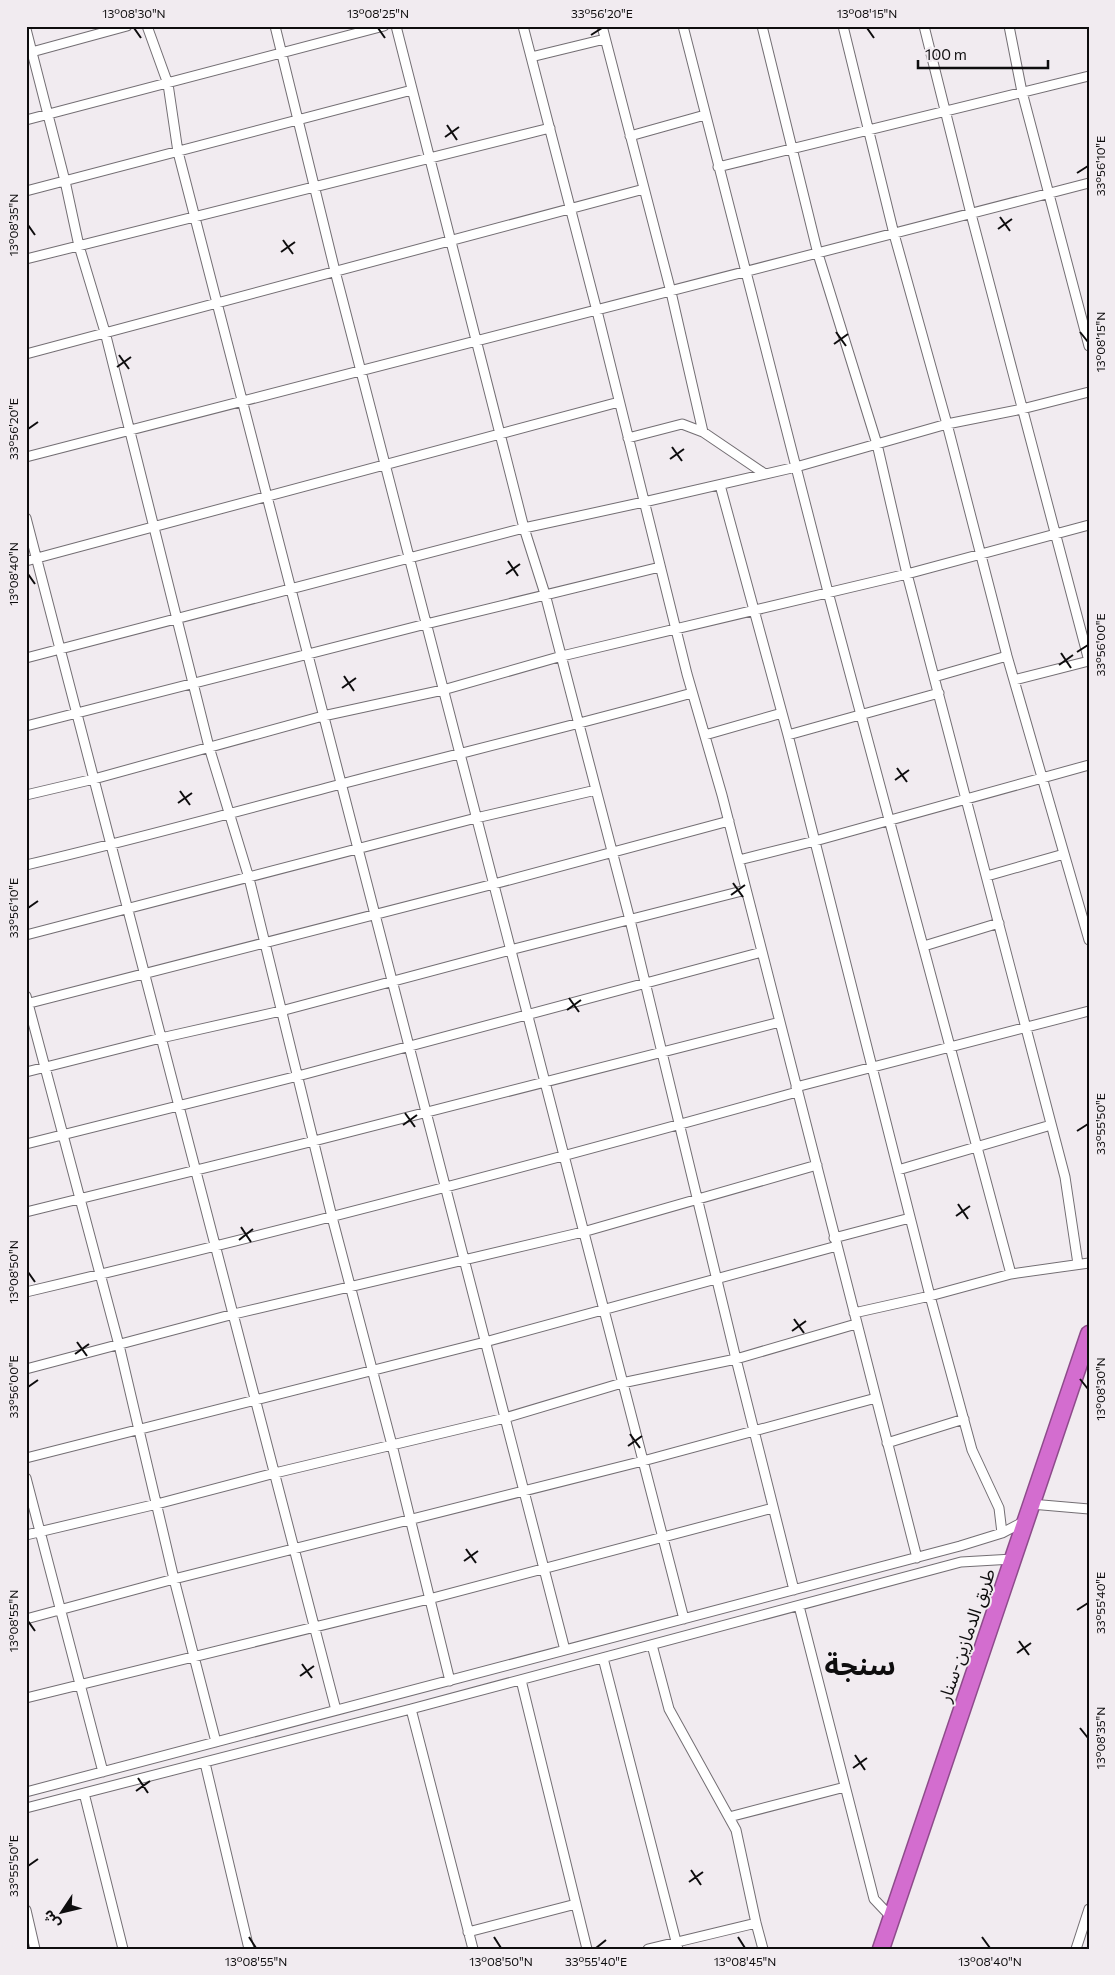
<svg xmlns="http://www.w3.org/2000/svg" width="1115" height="1975" font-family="Commissioner,'Noto Sans Arabic',sans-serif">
  <rect width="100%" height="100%" fill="#f1ebf0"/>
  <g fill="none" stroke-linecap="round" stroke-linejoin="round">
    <g stroke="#736e73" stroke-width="11">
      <path id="street" d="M147,26L168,84L178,152L565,1650
        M275,26L335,271L684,1619
        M396,26L524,528L545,594L630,920L736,1359L794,1590
        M523,26L597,311L687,674L722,795L917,1558
        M602,26L671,292L703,432
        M683,26L828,592L1011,1274
        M762,26L818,254L877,444L907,574L1065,1177L1078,1264
        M843,26L894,234L947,424L1007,656L1089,940
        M924,26L971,214L1089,661
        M1009,26L1022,92L1089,346
        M26,29L65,181L79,246L105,332L209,747L249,878L332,1217L392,1445L450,1681
        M28,53L127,26
        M531,57L605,39
        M26,120L384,26
        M630,136L705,115
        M718,167L1089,76
        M26,191L412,90
        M26,259L550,128
        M26,354L644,189
        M628,438L682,424L703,432L765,474
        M26,457L1089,183
        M720,485L788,735L930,1296L972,1450L999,1508L1002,1533
        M26,518L336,1710
        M26,561L619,402
        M26,658L524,528L644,502L796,467L947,424L1022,409L1089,392
        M934,677L1007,656
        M1014,680L1089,661
        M26,726L426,624L660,567
        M705,735L782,713
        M788,735L939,693
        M26,795L94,779L323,716L443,690L562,656L907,574L1089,525
        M739,860L815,841L1089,765
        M26,865C133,840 239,811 345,783C460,753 577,725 692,693
        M987,876L1064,854
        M26,935L476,818L596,790
        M924,946L999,923
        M26,996L119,1345L174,1579L216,1742
        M26,1004L494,884L729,821
        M26,1072L161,1038L281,1011L510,950L746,890
        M796,1087L1089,1011
        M26,1144L298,1076L762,952
        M898,1170L1051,1125
        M26,1212L314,1141L780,1022
        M834,1238L910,1218
        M26,1292C285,1231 542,1163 797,1092
        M854,1313L930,1296L1011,1274L1089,1263
        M26,1369L234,1314L583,1232L817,1165
        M887,1443L964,1419
        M26,1458L485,1342L837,1246
        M26,1478L103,1772
        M1031,1504L1089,1509
        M26,1535L157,1504L275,1473L505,1418L622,1383L736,1359L856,1324
        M799,1606L874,1899L892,1918
        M26,1619L174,1579L643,1461L876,1398
        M652,1645L669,1709L736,1830L756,1923L763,1949
        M603,1658L678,1949
        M521,1680L587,1949
        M26,1698L429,1599L773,1508
        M411,1709L473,1949
        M205,1763L249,1949
        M26,1792L960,1546L1002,1533L1025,1521
        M84,1793L123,1949
        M26,1808L411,1709L961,1562L1013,1559
        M729,1817L845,1787
        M26,1910L35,1949
        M468,1932L576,1904
        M648,1949L756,1923
        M1076,1949L1089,1909"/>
    </g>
    <g stroke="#8e4b8b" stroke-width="19">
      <path id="highway" d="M881,1949L1089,1334"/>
    </g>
    <use href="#street" stroke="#fff" stroke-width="9"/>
    <use href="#highway" stroke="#d36dcf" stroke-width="16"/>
  </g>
  <path fill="none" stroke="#0e0d0e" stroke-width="2" d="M134,28L141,38M378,28L385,38M867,28L874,38M591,35L602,28M447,125L457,140M445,137L459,127M1077,173L1088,166M1000,217L1010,231M28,225L35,235M998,229L1012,219M283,240L293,254M281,252L295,242M836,332L846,346M1080,332L1088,342M834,344L848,334M119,355L129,369M117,367L131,357M28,429L38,422M672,447L682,461M670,459L684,449M508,561L518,576M28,574L35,584M506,574L520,564M1077,652L1088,645M1061,653L1071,668M1059,665L1073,655M344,676L354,691M342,688L356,678M897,768L907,782M895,780L909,770M180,791L190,805M178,803L192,793M733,883L743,897M731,895L745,885M28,908L38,901M569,998L579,1012M567,1010L581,1000M405,1113L415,1127M403,1125L417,1115M1077,1131L1088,1124M958,1204L968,1219M956,1216L970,1206M241,1227L251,1242M239,1240L253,1229M28,1272L35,1282M794,1319L804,1333M792,1331L806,1321M77,1342L87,1356M75,1354L89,1344M1080,1379L1088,1389M28,1387L38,1380M630,1434L640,1448M628,1446L642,1436M466,1549L476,1563M464,1561L478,1551M1077,1610L1088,1603M28,1621L35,1631M1019,1641L1029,1655M1017,1653L1031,1643M302,1664L312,1678M300,1676L314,1666M1080,1728L1088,1738M855,1755L865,1770M853,1768L867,1758M138,1778L148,1793M136,1791L150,1781M28,1866L38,1859M691,1870L701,1885M689,1882L703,1872M249,1937L256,1948M494,1937L501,1948M738,1937L745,1948M982,1937L990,1948M596,1948L606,1940"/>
  <g text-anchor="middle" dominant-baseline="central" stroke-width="4" stroke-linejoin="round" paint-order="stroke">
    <g font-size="18" fill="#0e0d0e" stroke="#f1ebf0">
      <text transform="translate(966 1635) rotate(-71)">طريق الدمازين-سنار</text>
    </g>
    <g font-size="28" font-weight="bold" fill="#0e0d0e" stroke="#f1ebf0">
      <text x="860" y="1664">سنجة</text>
    </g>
  </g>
  <rect width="1115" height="1975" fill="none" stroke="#f1ebf0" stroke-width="55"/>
  <g transform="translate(62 1912) rotate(235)" stroke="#f1ebf0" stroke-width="4" paint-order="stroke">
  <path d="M0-4L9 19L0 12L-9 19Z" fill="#0e0d0e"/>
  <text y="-8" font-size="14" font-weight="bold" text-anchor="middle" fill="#0e0d0e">ش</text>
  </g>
  <path d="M918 60v8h130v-8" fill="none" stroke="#0e0d0e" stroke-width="2.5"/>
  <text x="925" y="60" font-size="15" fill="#0e0d0e" stroke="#f1ebf0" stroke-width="4" paint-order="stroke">100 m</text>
  <rect x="28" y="28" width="1060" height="1920" fill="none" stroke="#0e0d0e" stroke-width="2"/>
  <g font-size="12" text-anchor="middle" fill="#0e0d0e">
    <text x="134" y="18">13°08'30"N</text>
    <text x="378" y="18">13°08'25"N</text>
    <text x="602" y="18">33°56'20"E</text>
    <text x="867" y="18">13°08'15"N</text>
    <text transform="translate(1101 166) rotate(-90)" y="4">33°56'10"E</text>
    <text transform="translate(14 225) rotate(-90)" y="4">13°08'35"N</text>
    <text transform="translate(1101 342) rotate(-90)" y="4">13°08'15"N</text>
    <text transform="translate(14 429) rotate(-90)" y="4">33°56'20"E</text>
    <text transform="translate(14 574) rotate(-90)" y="4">13°08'40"N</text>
    <text transform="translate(1101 645) rotate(-90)" y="4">33°56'00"E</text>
    <text transform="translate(14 908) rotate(-90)" y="4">33°56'10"E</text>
    <text transform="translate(1101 1124) rotate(-90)" y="4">33°55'50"E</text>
    <text transform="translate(14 1272) rotate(-90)" y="4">13°08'50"N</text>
    <text transform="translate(14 1387) rotate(-90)" y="4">33°56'00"E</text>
    <text transform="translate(1101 1389) rotate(-90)" y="4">13°08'30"N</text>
    <text transform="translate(1101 1603) rotate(-90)" y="4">33°55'40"E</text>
    <text transform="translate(14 1621) rotate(-90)" y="4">13°08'55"N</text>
    <text transform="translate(1101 1738) rotate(-90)" y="4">13°08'35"N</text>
    <text transform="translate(14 1866) rotate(-90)" y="4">33°55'50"E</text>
    <text x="256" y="1966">13°08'55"N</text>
    <text x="501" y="1966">13°08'50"N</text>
    <text x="596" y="1966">33°55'40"E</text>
    <text x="745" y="1966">13°08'45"N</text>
    <text x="990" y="1966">13°08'40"N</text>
  </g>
</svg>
